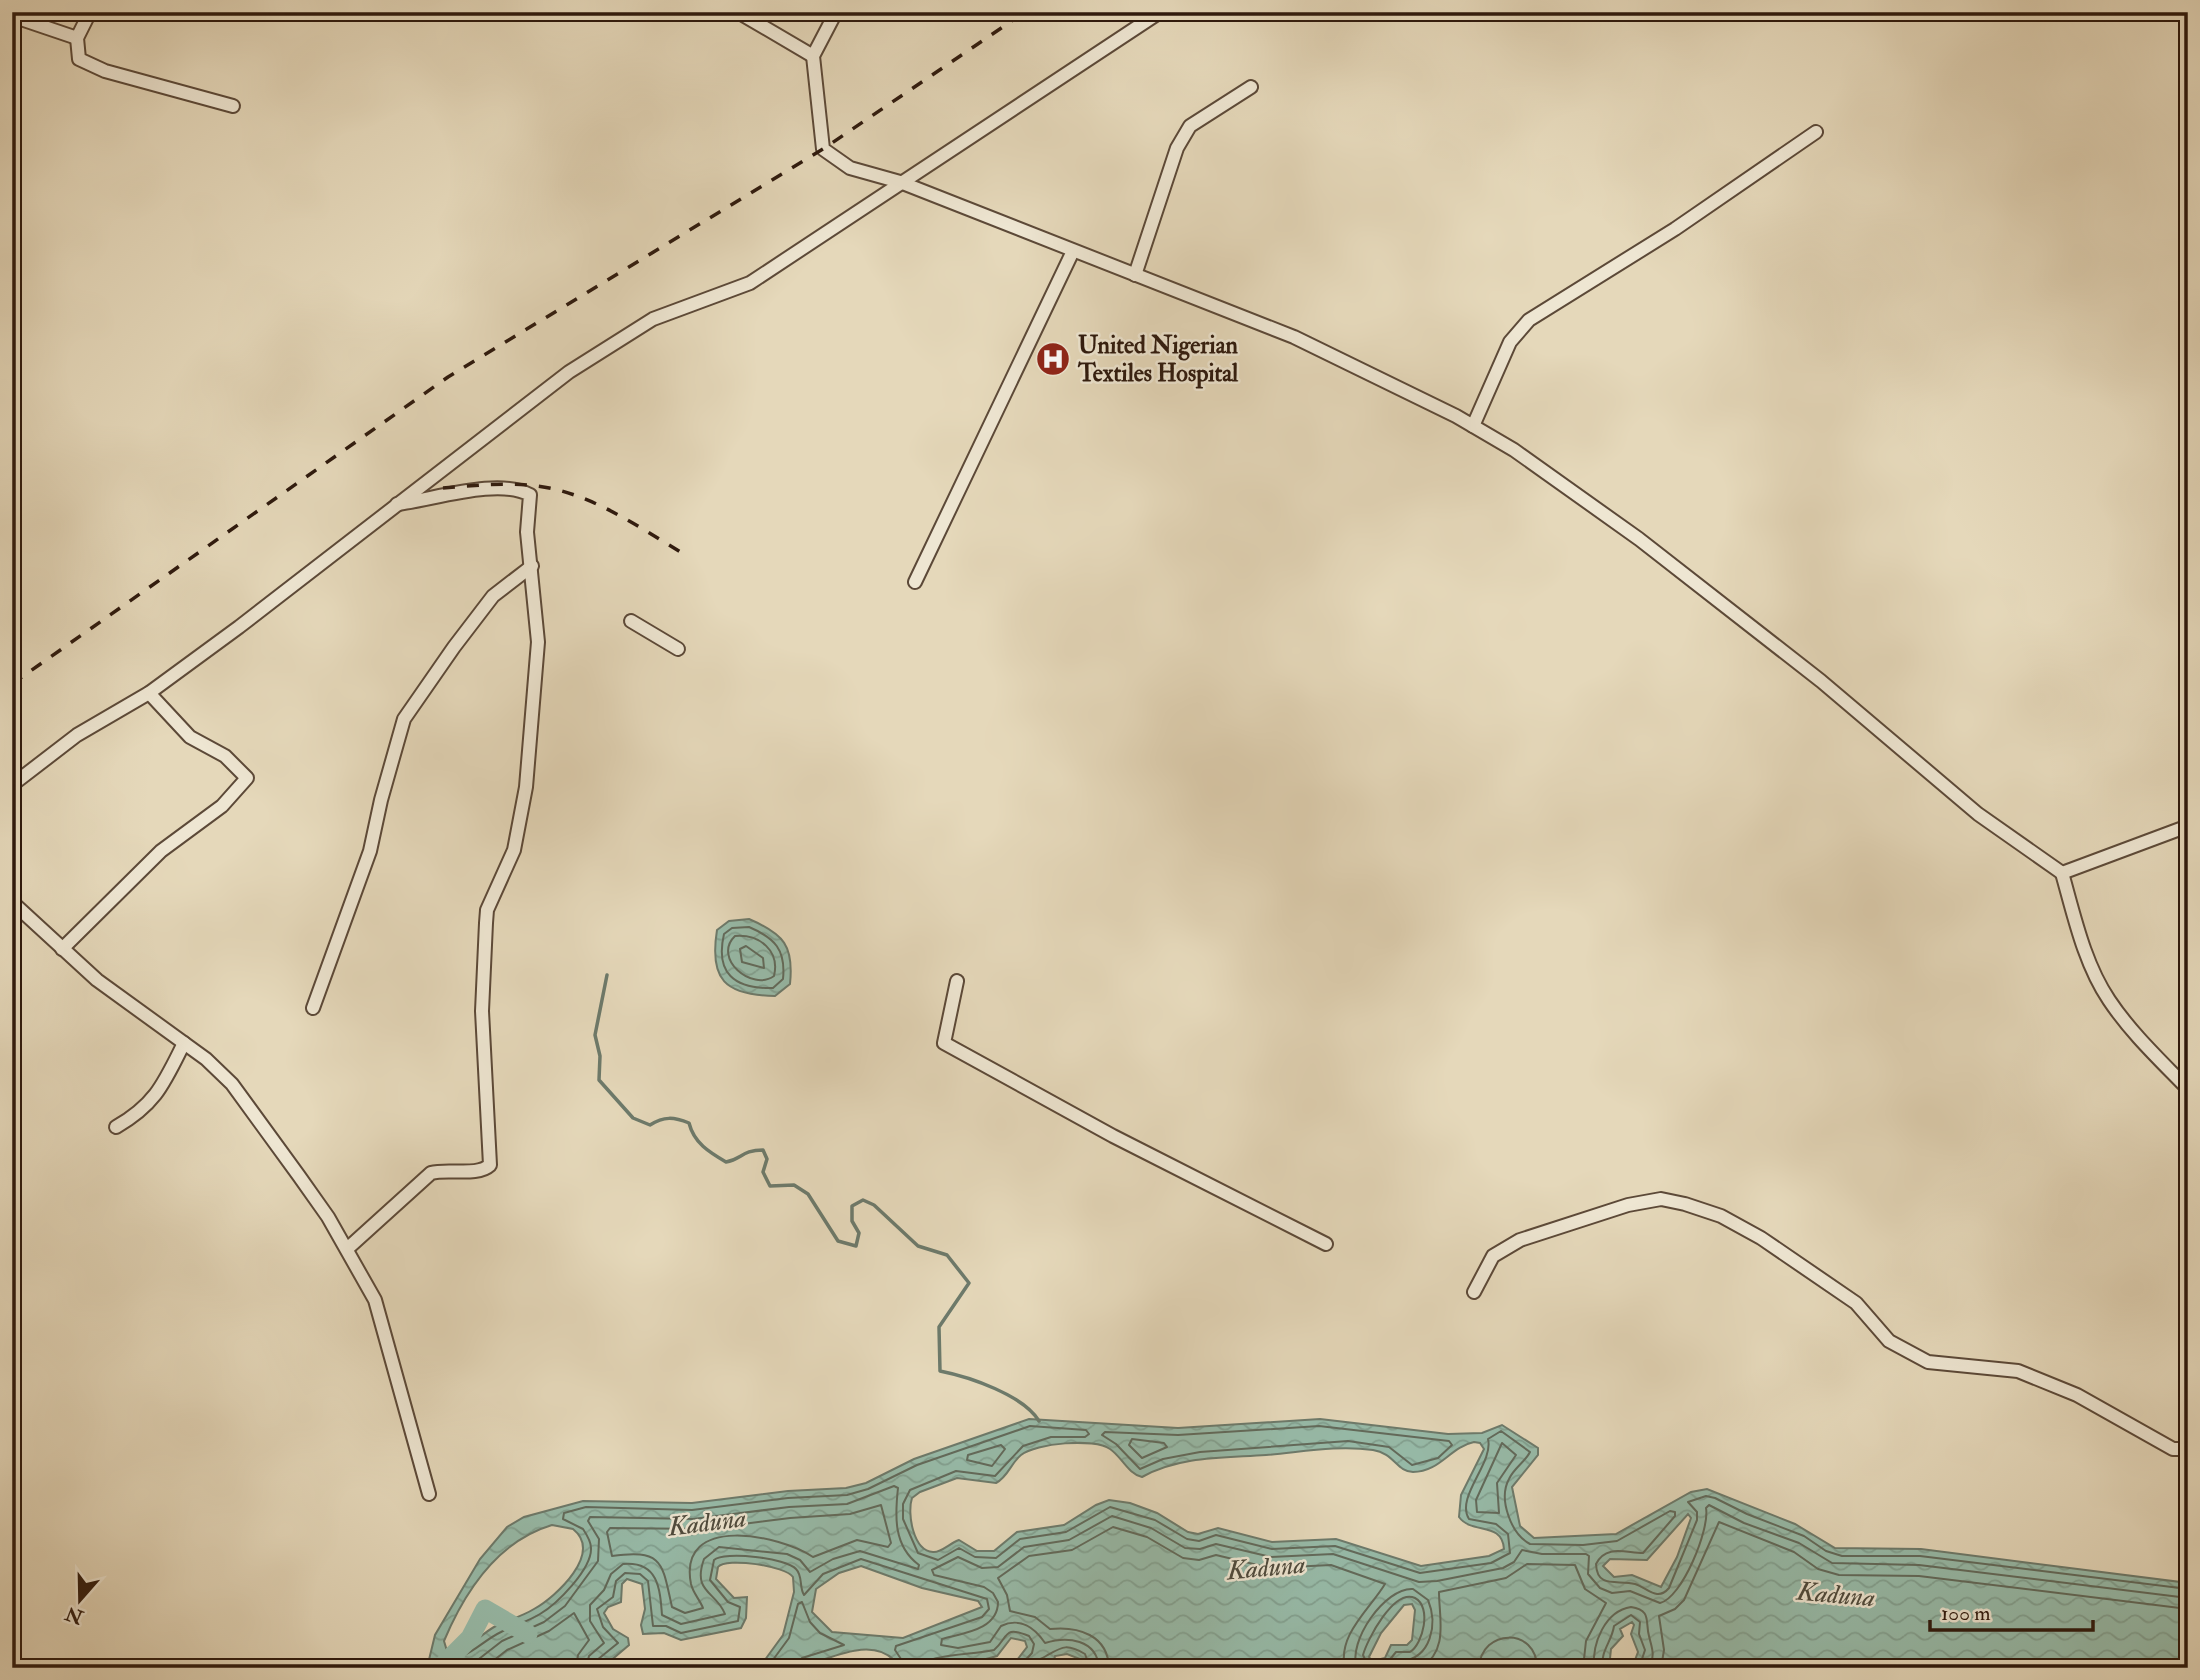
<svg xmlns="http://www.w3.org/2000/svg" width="2200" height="1680" font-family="'IM FELL Double Pica',serif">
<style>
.water{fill:url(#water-waves);stroke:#6d7a6b;stroke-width:2;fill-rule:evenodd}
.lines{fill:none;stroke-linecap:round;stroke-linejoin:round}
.shore{stroke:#626a5b;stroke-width:2}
.stream{stroke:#6d7a6b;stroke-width:3.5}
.river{stroke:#97bba9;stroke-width:19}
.minor-casing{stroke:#5c4938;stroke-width:16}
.minor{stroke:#eee6d2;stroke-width:12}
.rail{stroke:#2e190d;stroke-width:3.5;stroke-dasharray:12 12;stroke-linecap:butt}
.labels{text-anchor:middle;stroke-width:5;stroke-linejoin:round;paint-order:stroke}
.poi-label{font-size:24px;font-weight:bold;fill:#2e190d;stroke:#eee6d2;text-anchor:start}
.water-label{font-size:26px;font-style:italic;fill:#4e4a3c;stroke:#eee6d2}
</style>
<defs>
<pattern id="water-waves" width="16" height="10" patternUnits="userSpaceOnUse" patternTransform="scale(1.75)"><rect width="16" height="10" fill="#97bba9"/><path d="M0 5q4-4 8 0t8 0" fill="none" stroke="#82a090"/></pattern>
</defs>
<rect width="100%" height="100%" fill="#e5d8ba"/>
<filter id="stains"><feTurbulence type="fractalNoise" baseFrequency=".00286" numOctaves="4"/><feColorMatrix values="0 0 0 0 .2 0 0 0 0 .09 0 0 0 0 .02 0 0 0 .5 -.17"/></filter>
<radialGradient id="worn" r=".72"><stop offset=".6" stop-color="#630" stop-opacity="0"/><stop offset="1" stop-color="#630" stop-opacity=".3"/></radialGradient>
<g class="water">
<path d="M 749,919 C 784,934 794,946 790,984 L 775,996 C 725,995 709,980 717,930 L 729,921 Z"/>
<path d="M 1029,1419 L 1178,1428 L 1320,1419 L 1448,1434 L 1482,1433 L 1502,1425 L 1538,1448 L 1538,1455 L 1512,1487 L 1520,1526 L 1534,1538 L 1616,1534 L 1691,1492 L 1707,1489 L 1795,1524 L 1835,1548 L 1921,1549 L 2188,1583 L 2188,1668 L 1632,1668 L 1638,1652 L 1631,1634 L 1634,1625 L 1632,1622 L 1620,1629 L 1623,1636 L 1611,1649 L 1609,1668 L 1511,1668 L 1509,1662 L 1504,1668 L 1084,1668 L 1080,1659 L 1067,1654 L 1055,1656 L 1053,1666 L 1044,1663 L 1039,1668 L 1011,1668 L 1027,1647 L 1025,1641 L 1011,1638 L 997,1656 L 971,1663 L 943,1662 L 932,1668 L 893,1668 L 894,1660 C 867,1634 824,1664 793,1668 C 782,1669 770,1668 759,1668 L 783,1635 L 794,1592 L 793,1577 C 786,1566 726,1557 718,1567 L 716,1579 L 734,1598 L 747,1597 L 746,1618 L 741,1628 L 681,1640 L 664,1633 L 643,1634 L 641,1625 L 645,1609 L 642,1584 L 627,1579 L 622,1584 L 621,1602 L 608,1607 L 604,1613 L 613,1629 L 628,1638 L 629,1645 L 602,1668 L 427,1668 L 435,1635 L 480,1559 L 507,1527 L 524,1517 L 583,1501 L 692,1503 L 788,1491 L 846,1488 L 866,1483 L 914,1459 ZM 1474,1442 L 1480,1443 L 1484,1449 L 1461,1495 L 1459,1517 C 1472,1535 1502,1521 1504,1549 L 1489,1556 L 1421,1566 L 1336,1539 L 1272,1542 L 1218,1528 L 1198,1534 L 1188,1532 L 1157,1513 L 1130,1503 L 1109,1500 L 1096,1505 L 1064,1525 L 1017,1532 L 994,1551 L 977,1551 L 959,1540 C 950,1543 941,1553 933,1552 C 913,1551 907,1513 912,1498 L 920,1492 L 957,1478 L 996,1483 C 1008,1477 1011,1463 1021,1455 C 1036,1443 1094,1438 1110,1449 C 1122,1457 1128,1474 1142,1477 C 1180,1456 1223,1458 1266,1455 C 1302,1452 1337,1445 1373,1450 C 1394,1453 1397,1472 1413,1472 C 1440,1472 1450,1447 1474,1442 ZM 1688,1514 L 1691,1518 L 1677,1557 L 1661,1587 L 1632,1575 L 1614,1577 L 1603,1566 L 1610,1559 L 1647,1560 ZM 552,1525 L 573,1529 C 603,1553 557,1596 534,1609 C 521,1617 507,1620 494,1627 C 478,1636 466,1654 447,1651 L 444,1641 C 465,1591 498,1541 552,1525 ZM 861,1566 L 922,1588 L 978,1601 L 982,1607 L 903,1638 L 832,1632 L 812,1612 L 816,1589 L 839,1573 ZM 1404,1605 L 1412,1604 L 1415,1610 L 1412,1640 L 1407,1645 L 1391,1645 L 1385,1658 L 1372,1661 L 1369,1657 L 1381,1633 Z"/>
</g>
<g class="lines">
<g class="shore">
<path d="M 749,927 C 775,938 786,950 783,979 L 773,988 C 734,989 715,973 724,934 L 732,928 Z"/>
<path d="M 735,936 C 760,934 780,951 774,976 C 752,992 712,958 735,936 Z"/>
<polygon points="746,946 763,958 764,968 742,962 740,949"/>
<polygon points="1319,1426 1449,1441 1452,1445 1438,1458 1412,1465 1389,1447 1348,1441 1200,1452 1163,1459 1140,1469 1116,1444 1102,1435 1105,1432 1178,1435"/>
<polygon points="1132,1439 1164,1443 1167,1447 1142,1458 1129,1445"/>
<polygon points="1502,1443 1516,1455 1497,1483 1499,1513 1477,1512 1476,1500"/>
<polygon points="1001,1445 1005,1449 992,1466 967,1460 968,1455"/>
<path d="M 881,1505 L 891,1543 L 888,1547 L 857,1540 L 813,1557 C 781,1535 677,1513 691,1584 C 693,1593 700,1600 703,1608 L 685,1613 L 672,1607 C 662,1563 664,1549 612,1556 L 607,1532 L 610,1528 L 704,1529 L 790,1518 L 850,1514 Z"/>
<path d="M 435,1668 L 440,1657 C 467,1663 478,1643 501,1632 C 514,1625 527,1622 540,1614 C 557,1604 592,1569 591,1548 C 591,1541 587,1535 583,1529 L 563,1519 L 564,1513 L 586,1507 L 692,1510 L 788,1498 L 847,1495 L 868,1489 L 917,1465 L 1030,1426 L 1086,1430 L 1089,1434 L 1085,1437 L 1051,1437 L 1023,1446 L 995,1476 L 956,1471 L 910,1490 L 903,1504 L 903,1519 L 918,1553 L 938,1560 L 959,1548 L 975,1557 L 996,1558 L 1020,1539 L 1066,1532 L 1110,1507 L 1155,1520 L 1187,1539 L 1199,1541 L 1216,1535 L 1272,1549 L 1335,1546 L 1420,1573 L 1491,1563 L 1510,1553 L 1508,1534 L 1496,1524 L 1469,1519 C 1455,1497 1494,1463 1488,1439 L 1501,1431 L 1530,1452 C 1525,1462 1514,1468 1509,1479 C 1498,1499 1511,1534 1530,1544 L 1583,1545 L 1617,1541 L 1670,1511 L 1675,1512 L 1675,1516 L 1643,1553 C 1626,1553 1606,1544 1596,1564 C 1597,1590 1619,1579 1635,1584 C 1648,1588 1657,1602 1669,1588 L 1697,1520 L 1697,1512 L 1688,1502 L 1706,1496 L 1715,1498 L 1747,1514 L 1804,1536 L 1826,1551 L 1842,1556 L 1920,1556 L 2188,1589"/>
<path d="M 458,1668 L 475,1662 L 502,1641 L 544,1622 L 565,1606 L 598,1561 L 599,1539 L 588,1521 L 590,1517 L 693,1519 L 789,1507 L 847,1504 L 894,1486 L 898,1488 C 895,1515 893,1546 919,1565 L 918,1569 L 860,1551 L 833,1559 L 810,1572 L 800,1560 L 787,1554 L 719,1547 L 704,1559 C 692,1593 716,1591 725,1614 L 681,1624 L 662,1615 C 660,1588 658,1561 623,1564 L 611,1574 L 604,1590 L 590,1605 L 590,1621 L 604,1643 L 589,1656 L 586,1668"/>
<polyline points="484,1668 507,1650 549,1631 574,1613 589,1640 578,1655 576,1668"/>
<path d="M 595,1668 L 597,1660 L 618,1643 L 603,1627 L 597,1609 L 613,1597 L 616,1581 L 625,1573 L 640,1574 L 648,1581 L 653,1626 L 666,1626 L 681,1633 L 738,1621 L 740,1607 L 728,1602 L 710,1580 L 714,1560 C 724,1551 787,1558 796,1569 C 803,1576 799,1587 804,1595 L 823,1574 L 861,1559 L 987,1599 L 989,1609 L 982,1617 L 896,1646 L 895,1650 L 901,1659 L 901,1668"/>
<polyline points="767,1668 789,1638 798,1604 802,1602 810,1622 820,1633 844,1645 802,1658 798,1668"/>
<path d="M 927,1668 L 929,1661 C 936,1655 978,1654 994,1650 C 1009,1637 1003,1625 1029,1636 L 1034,1644 L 1032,1653 L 1018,1668"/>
<path d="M 1034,1668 C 1036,1658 1038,1661 1046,1656 C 1062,1647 1066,1643 1085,1654 L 1090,1668"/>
<path d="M 1099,1668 C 1097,1639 1067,1636 1045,1643 C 1035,1628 1020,1617 1001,1626 L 990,1642 L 958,1648 L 941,1645 L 942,1639 C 963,1633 998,1630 998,1602 L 993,1593 L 984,1587 L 934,1575 L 932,1570 L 958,1557 L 982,1568 L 998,1567 L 1024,1547 L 1069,1540 L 1112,1516 L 1151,1528 L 1185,1548 L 1200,1549 L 1216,1544 L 1271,1557 L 1333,1554 L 1419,1582 L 1437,1581 L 1503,1568 L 1514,1562 L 1522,1550 L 1542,1554 L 1586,1554 L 1589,1556 L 1588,1574 L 1600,1588 L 1612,1593 L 1630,1591 L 1660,1603 C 1682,1598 1710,1529 1706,1508 L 1709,1505 L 1744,1523 L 1799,1543 L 1832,1563 L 1919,1565 L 2188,1598"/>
<path d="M 1109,1668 C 1108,1635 1078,1626 1050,1629 L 1035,1617 L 1010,1611 L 1007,1595 L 998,1578 L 1029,1556 L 1072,1550 L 1113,1527 L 1147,1537 L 1183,1558 L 1199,1560 L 1216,1555 L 1270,1568 L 1331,1565 L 1385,1584 C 1370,1609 1337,1635 1345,1668"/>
<path d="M 1357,1668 C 1347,1642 1385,1587 1413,1589 L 1428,1600 C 1438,1624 1431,1658 1402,1661 L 1398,1668"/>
<path d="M 1369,1668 L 1363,1655 C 1367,1640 1394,1588 1415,1598 C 1432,1607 1423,1644 1410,1652 L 1396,1652 L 1383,1668"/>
<path d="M 1421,1668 C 1449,1650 1439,1618 1439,1592 L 1506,1578 L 1527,1564 L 1575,1565 L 1585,1589 L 1606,1603 L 1586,1641 L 1583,1668"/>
<path d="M 1479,1668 C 1481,1628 1537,1627 1537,1668"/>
<path d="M 1594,1668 C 1592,1643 1605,1611 1631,1607 C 1652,1610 1645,1622 1649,1636 C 1652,1649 1656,1655 1648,1668"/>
<path d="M 1602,1668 C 1601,1650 1612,1641 1614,1626 L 1631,1615 L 1640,1622 L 1639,1634 L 1645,1650 L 1639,1668"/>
<polyline points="1661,1668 1664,1650 1659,1616 1675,1609 1684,1600 1719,1522 1794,1552 1818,1569 1839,1575 1919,1576 2188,1609"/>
</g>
<path class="stream" d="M 607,975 L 595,1035 L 600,1056 L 599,1080 L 633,1118 L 650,1125 C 664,1116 674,1117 689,1123 C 694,1143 709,1152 726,1162 C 742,1159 742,1150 763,1150 L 767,1159 L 763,1172 L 770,1186 L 794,1185 L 808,1194 L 838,1241 L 856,1246 L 859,1233 L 852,1221 L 852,1206 L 863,1200 L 874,1205 L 918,1246 L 947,1255 L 969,1283 L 939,1327 L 940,1371 C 970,1377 1023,1395 1039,1421"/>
<polyline class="river" points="440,1668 470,1638 485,1609 528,1634"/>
<g class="minor-casing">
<g id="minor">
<polyline points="90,12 77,38 79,59 105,71 233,106"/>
<polyline points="738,12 813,56"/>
<polyline points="836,12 813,56 823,149 850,168 900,182 1294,337 1456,416 1514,450 1639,539 1821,681 1978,814 2062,873 2188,826"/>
<polyline points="12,16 77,38"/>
<polyline points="1135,275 1177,148 1190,126 1251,87"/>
<polyline points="1473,426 1510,342 1529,320 1675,229 1816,132"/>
<polyline points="915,582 1073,251"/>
<polyline points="631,621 678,649"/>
<polyline points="12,785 77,735 149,693 239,627 569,372 653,319 750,283 1160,12"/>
<path d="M 2062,873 C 2074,915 2084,963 2109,1000 C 2131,1033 2160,1060 2188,1089"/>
<polyline points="12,902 97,980 206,1059 232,1084 299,1176 328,1217 375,1300 429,1494"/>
<polyline points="62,949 161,851 222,806 247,778 225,756 190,737 149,693"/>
<polyline points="957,981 944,1043 1113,1136 1326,1244"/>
<polyline points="313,1008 370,851 381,800 404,719 454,647 493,596 532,566"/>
<path d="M 116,1127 C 156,1104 164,1083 184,1043"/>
<path d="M 347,1249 L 431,1173 C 448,1168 477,1177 490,1165 L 482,1011 L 486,923 L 487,910 L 514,850 L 526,787 L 538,642 L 527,532 L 530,495 C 499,477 432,500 397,504"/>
<polyline points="1474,1292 1493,1256 1520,1240 1628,1205 1661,1199 1685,1204 1721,1216 1761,1238 1856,1303 1889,1341 1928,1362 2018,1371 2077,1395 2173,1449 2188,1449"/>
</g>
</g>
<use href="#minor" class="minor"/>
<g class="rail">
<path d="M 443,488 C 482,485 524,480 562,491 C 607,504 647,532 687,556"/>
<polyline points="12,684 448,377 823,149 1025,12"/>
</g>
</g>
<defs>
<g id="hospital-disc" transform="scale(1.75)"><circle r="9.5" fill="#8f2418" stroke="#eee6d2"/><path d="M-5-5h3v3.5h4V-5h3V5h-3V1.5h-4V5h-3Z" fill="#fff"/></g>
</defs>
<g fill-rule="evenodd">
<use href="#hospital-disc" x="1053" y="359"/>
</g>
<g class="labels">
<g class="poi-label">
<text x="1078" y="353">United Nigerian<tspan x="1078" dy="28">Textiles Hospital</tspan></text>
</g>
<g class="water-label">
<text transform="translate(707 1522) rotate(-7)" y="9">Kaduna</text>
<text transform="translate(1266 1567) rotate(-5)" y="9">Kaduna</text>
<text transform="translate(1836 1594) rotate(5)" y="9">Kaduna</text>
</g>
</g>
<rect width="2200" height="1680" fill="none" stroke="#e5d8ba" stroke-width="42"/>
<rect x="14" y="14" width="2172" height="1652" fill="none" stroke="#2e190d" stroke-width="3.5"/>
<rect x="21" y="21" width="2158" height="1638" fill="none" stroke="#2e190d" stroke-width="2"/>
<g transform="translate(80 1600) rotate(200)" stroke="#eee6d2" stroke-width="5" paint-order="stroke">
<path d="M0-5L12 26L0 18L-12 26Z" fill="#2e190d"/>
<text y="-10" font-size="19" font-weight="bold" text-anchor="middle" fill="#2e190d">N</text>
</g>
<path d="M1930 1620v10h163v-10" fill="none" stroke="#2e190d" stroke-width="3.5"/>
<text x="1941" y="1620" font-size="21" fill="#2e190d" stroke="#eee6d2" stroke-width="5" paint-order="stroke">100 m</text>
<rect width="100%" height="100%" filter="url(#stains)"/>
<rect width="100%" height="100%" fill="url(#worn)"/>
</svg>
